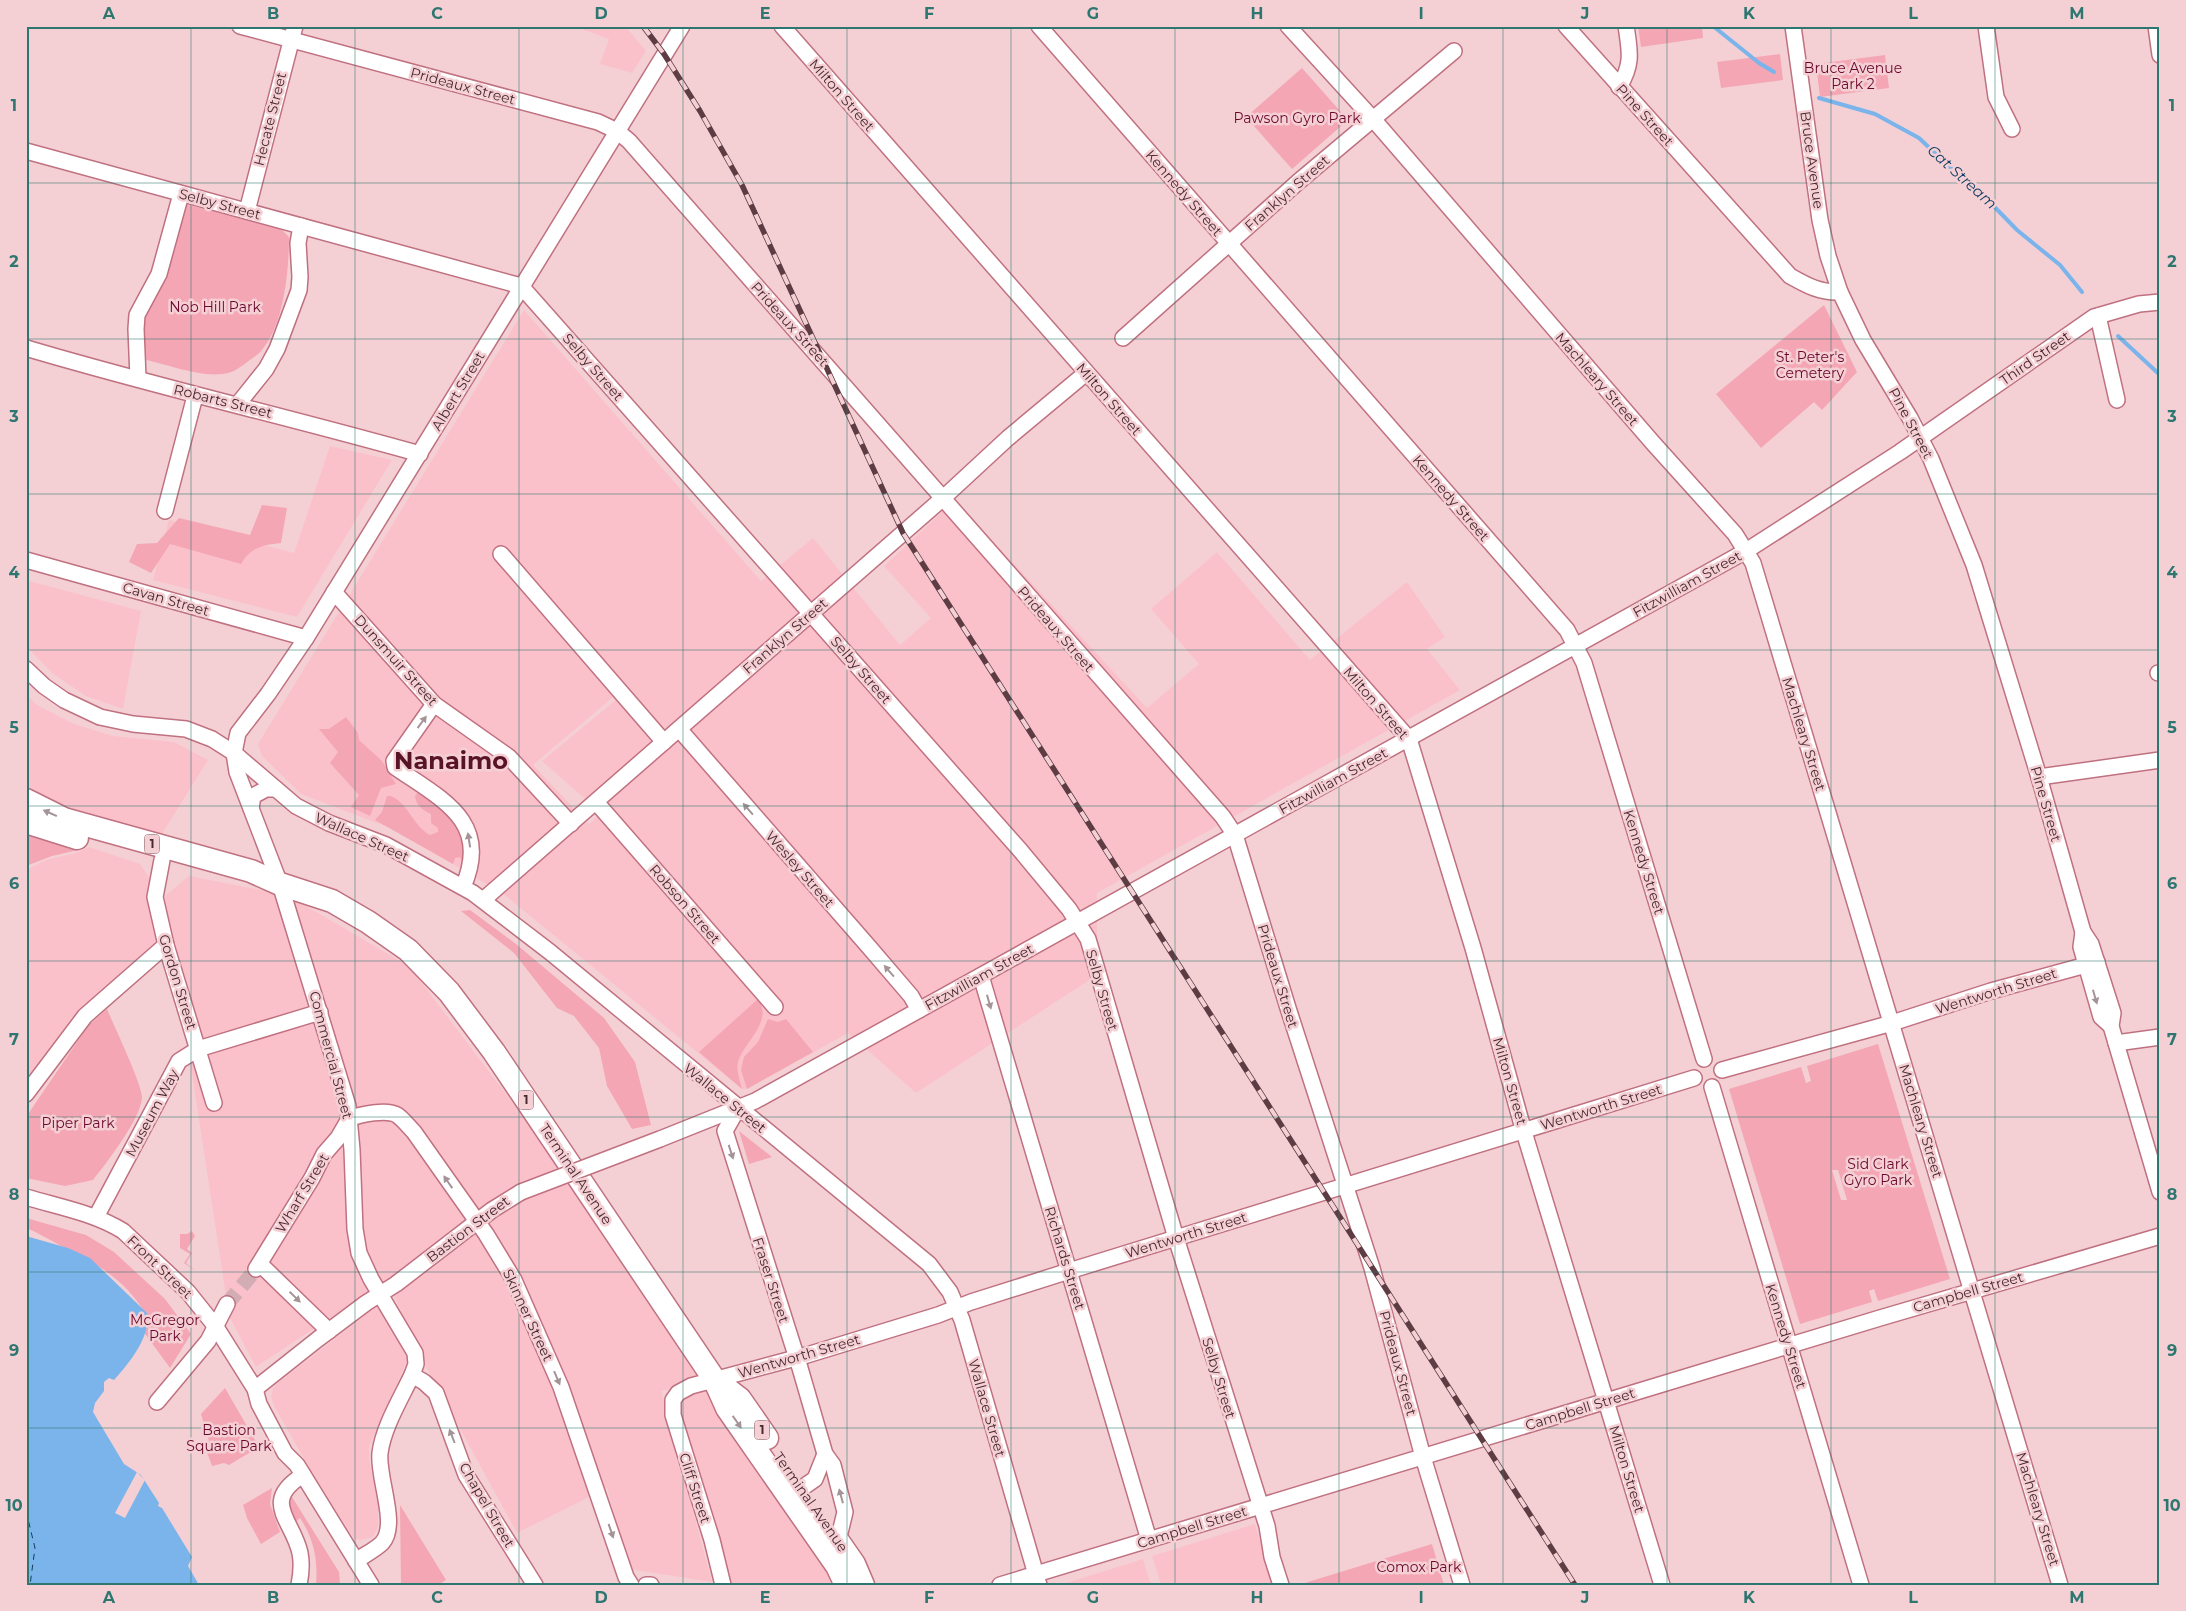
<svg xmlns="http://www.w3.org/2000/svg" width="2186" height="1611" font-family="Montserrat,sans-serif">
<style>
.built{fill:#fbc1cb;fill-rule:evenodd}
.green{fill:#f4a6b4;fill-rule:evenodd}
.water{fill:#7ab4eb}
.pier{fill:#f4d0d5}
.lines{fill:none;stroke-linecap:round;stroke-linejoin:round}
.stream{stroke:#7ab4eb;stroke-width:4}
.ferry{stroke:#123d61;stroke-width:1;stroke-dasharray:6 5;stroke-linecap:butt}
.minor-tunnel{stroke:#d2aeb4;stroke-width:15;stroke-dasharray:15 8;stroke-linecap:butt}
.minor-casing{stroke:#c07180;stroke-width:18}
.highway-casing{stroke:#c07180;stroke-width:25}
.minor{stroke:#fff;stroke-width:15}
.highway{stroke:#fff;stroke-width:22}
.rail-casing{stroke:#5d3c43;stroke-width:5.5}
.rail{stroke:#f4d0d5;stroke-width:4;stroke-dasharray:11;stroke-linecap:butt}
.minor-bridge-casing{stroke:#c07180;stroke-width:18;stroke-linecap:butt}
.minor-bridge{stroke:#fff;stroke-width:15}
.oneway{fill:#a49497}
.grid{fill:none;stroke:#2e7670;stroke-width:1;stroke-opacity:0.55}
.labels{text-anchor:middle;stroke-width:5;stroke-linejoin:round;paint-order:stroke}
.shield{fill:#f4d0d5;stroke:#7c5a61;stroke-width:1}
.shield-label{font-size:12px;font-weight:bold;fill:#49282f}
.park-label{font-size:14px;fill:#6b072c;stroke:#f4d0d5}
.street-label{font-size:14px;fill:#49282f;stroke:#f4d0d5}
.water-label{font-size:15px;font-style:italic;fill:#123d61;stroke:#f4d0d5}
.town-label{font-size:24px;font-weight:bold;fill:#581327;stroke:#f4d0d5}
.neatline{fill:none;stroke:#2e7670;stroke-width:2}
.grid-label{font-size:16px;text-anchor:middle;font-weight:bold;fill:#2e7670}
</style>
<rect width="100%" height="100%" fill="#f4d0d5"/>
<g class="built">
<polygon points="573,26 625,26 646,51 632,73 600,64 609,39"/>
<path d="M 524,310 L 761,581 L 813,538 L 900,645 L 931,618 L 884,566 L 955,500 L 1147,708 L 1199,664 L 1151,609 L 1217,552 L 1310,660 L 1407,582 L 1445,637 L 1427,649 L 1460,690 L 1097,893 L 1097,975 L 916,1093 L 848,1033 L 747,1089 L 742,1089 L 506,896 L 398,831 L 301,794 L 262,756 L 258,744 ZM 613,697 L 616,700 L 542,761 L 601,813 L 589,824 L 533,765 Z"/>
<polygon points="330,446 392,460 297,617 153,580 169,520 294,553"/>
<polygon points="26,580 141,611 123,709 86,696 52,673 26,646"/>
<polygon points="26,694 37,705 74,724 113,736 174,742 208,760 160,837 64,809 26,785"/>
<polygon points="89,847 140,864 149,877 154,889 168,939 26,1089 26,870 46,860 76,853"/>
<polygon points="189,876 287,895 409,966 559,1164 846,1585 723,1585 671,1407 698,1383 661,1391 712,1582 629,1569 607,1488 517,1533 421,1357 387,1280 256,1367 229,1316 165,896"/>
<polygon points="376,1307 381,1310 408,1359 369,1446 369,1459 378,1504 378,1527 373,1537 360,1540 355,1539 349,1531 310,1469 274,1406 271,1396 273,1388 279,1382"/>
<polygon points="1255,1524 1273,1585 1161,1585 1152,1556"/>
<polygon points="1143,1559 1151,1585 1060,1585"/>
</g>
<g class="green">
<polygon points="1638,26 1702,26 1703,38 1641,47"/>
<polygon points="1780,54 1783,80 1721,88 1717,62"/>
<polygon points="1885,55 1889,88 1820,97 1816,64"/>
<polygon points="1302,68 1348,120 1292,169 1246,117"/>
<path d="M 188,205 L 280,228 L 289,237 C 289,270 284,326 261,351 C 257,356 251,359 246,363 C 238,369 232,373 222,374 C 201,377 168,365 147,360 L 140,353 L 144,305 L 183,208 Z"/>
<polygon points="1824,305 1857,372 1822,410 1814,402 1761,448 1716,394"/>
<path d="M 262,505 L 287,508 L 281,543 C 263,545 251,547 241,564 L 170,544 L 151,573 L 129,562 L 137,544 L 157,543 L 179,518 L 250,535 Z"/>
<polygon points="346,717 358,733 359,740 382,761 396,784 381,788 370,816 351,807 359,795 330,763 338,752 319,729 329,729"/>
<path d="M 420,790 L 444,805 L 465,839 L 464,865 L 460,857 L 455,858 L 453,864 L 375,820 L 382,812 L 387,796 L 391,796 C 409,804 413,826 430,835 L 438,832 L 438,828 L 431,823 L 431,814 C 423,810 416,806 415,796 Z"/>
<polygon points="26,831 78,850 52,856 26,866"/>
<polygon points="470,910 516,944 604,1018 635,1062 651,1125 632,1129 607,1086 599,1048 574,1016 557,1008 514,953 461,911"/>
<path d="M 758,999 C 774,1021 744,1042 738,1062 C 736,1071 740,1080 742,1089 L 699,1052 Z"/>
<path d="M 107,1009 C 113,1024 143,1086 142,1098 C 140,1120 107,1162 93,1180 L 65,1186 L 26,1178 L 26,1117 L 88,1026 Z"/>
<polygon points="768,1019 778,1022 786,1019 813,1052 747,1089 741,1070 744,1057 758,1042"/>
<path d="M 1878,1044 L 1950,1279 L 1878,1301 L 1874,1289 L 1869,1291 L 1872,1302 L 1800,1324 L 1729,1089 L 1801,1067 L 1806,1083 L 1811,1081 L 1807,1066 ZM 1832,1170 L 1838,1170 L 1847,1200 L 1841,1200 Z"/>
<polygon points="739,1131 772,1157 749,1164"/>
<path d="M 26,1218 L 86,1235 L 114,1252 L 165,1299 L 191,1334 L 170,1368 L 143,1331 L 145,1314 C 128,1281 93,1261 61,1246 C 50,1240 39,1233 26,1228 Z"/>
<polygon points="192,1231 195,1236 187,1249 192,1253 186,1263 196,1271 184,1263 190,1254 180,1248 180,1234 187,1234"/>
<polygon points="225,1388 259,1447 229,1465 224,1463 212,1466 204,1444 209,1441 201,1414"/>
<polygon points="272,1488 270,1504 280,1532 261,1544 247,1518 243,1505"/>
<path d="M 292,1497 L 339,1572 L 340,1585 L 306,1585 L 316,1584 C 318,1560 314,1539 300,1518 L 295,1522 L 289,1513 L 289,1501 Z"/>
<polygon points="400,1505 446,1580 438,1585 401,1585"/>
<polygon points="1432,1544 1444,1585 1298,1585"/>
</g>
<path class="water" d="M 26,1236 L 68,1248 L 90,1258 L 148,1314 C 149,1339 130,1362 114,1380 L 109,1378 L 104,1382 L 104,1391 L 95,1403 L 93,1412 L 124,1464 L 141,1475 L 159,1503 L 158,1506 L 162,1508 L 192,1557 L 188,1566 L 199,1585 L 26,1585 Z"/>
<polygon class="pier" points="137,1472 145,1480 125,1518 115,1513"/>
<g class="lines">
<g class="stream">
<polyline points="1713,26 1759,63 1774,72"/>
<polyline points="1819,98 1875,114 1919,138 1959,176 1977,189 2017,230 2060,265 2082,292"/>
<polyline points="2118,336 2160,375"/>
</g>
<polyline class="ferry" points="26,1511 35,1548 30,1585"/>
<polyline class="minor-tunnel" points="227,1304 256,1269"/>
<g class="minor-casing">
<g id="minor">
<polyline points="240,26 598,122 617,131 629,141 1223,817 1235,835 1288,1008 1372,1268 1423,1457 1462,1585"/>
<polyline points="782,26 1409,739 1473,948 1524,1132 1662,1585"/>
<polyline points="1039,26 1567,630 1584,663 1704,1059"/>
<polyline points="1288,26 1373,119 1653,443 1735,534 1753,563 2060,1585"/>
<path d="M 1566,26 L 1790,276 C 1806,285 1820,293 1840,292"/>
<polyline points="1793,26 1820,220 1828,256 1840,292 1863,340 1910,418 1931,459 1974,565 2039,777 2083,932 2091,944 2113,1013 2111,1026 2160,1192"/>
<polyline points="1986,26 1996,97 2012,129"/>
<polyline points="2156,26 2160,55"/>
<path d="M 1619,87 C 1633,64 1630,52 1626,26"/>
<polyline points="26,151 521,286 1020,850 1069,909 1088,939 1176,1238 1267,1526 1272,1557 1281,1585"/>
<polyline points="247,211 295,26"/>
<polyline points="2098,316 2117,400"/>
<polyline points="1123,338 1298,182 1454,51"/>
<path d="M 26,348 C 157,387 289,417 420,454"/>
<polyline points="138,378 136,329 137,315 159,274 181,194"/>
<polyline points="238,404 266,369 277,349 299,290 300,277 298,243 301,226"/>
<polyline points="165,511 195,396"/>
<polyline points="501,554 664,742"/>
<polyline points="26,560 306,638"/>
<polyline points="334,592 434,704 509,757 571,824"/>
<polyline points="26,669 44,686 64,700 100,717 133,724 186,729 212,739 234,753 296,806 329,823 386,845 473,893 550,952 929,1264 950,1292 962,1320 1039,1585"/>
<polyline points="2158,673 2160,673"/>
<path d="M 434,704 L 394,761 L 395,767 C 441,799 492,821 463,887"/>
<polyline points="679,729 869,947 911,996 919,1010"/>
<polyline points="2039,777 2160,760"/>
<polyline points="596,802 775,1007"/>
<polyline points="251,808 253,796 266,789 276,789"/>
<polyline points="162,860 155,897 166,945 214,1103"/>
<polyline points="483,900 942,499 1008,438 1086,373"/>
<polyline points="2083,932 2081,947 2101,1017 2111,1026"/>
<polyline points="981,976 1149,1540"/>
<polyline points="2116,1043 2160,1037"/>
<polyline points="1722,1070 1892,1023 1991,991 2097,962"/>
<polyline points="1712,1087 1861,1585"/>
<polyline points="26,1094 85,1016 166,945"/>
<polyline points="738,1108 725,1131 800,1368 825,1454 833,1465 845,1512 838,1541"/>
<path d="M 349,1119 C 360,1114 387,1109 397,1115 C 403,1119 409,1127 414,1132 L 486,1234 L 514,1280 L 561,1387 L 626,1577 L 631,1585"/>
<polyline points="660,1139 755,1101 1746,551 1900,452 2094,317 2139,304 2160,302"/>
<path d="M 26,1197 C 59,1207 94,1213 123,1231 L 188,1292 L 216,1327 L 255,1389 L 259,1404 L 285,1453 L 297,1465 L 371,1585"/>
<polyline points="96,1217 179,1061 198,1049 320,1012"/>
<polyline points="260,1264 329,1331"/>
<polyline points="256,1269 312,1178 324,1154 338,1138 349,1119"/>
<polyline points="412,1375 424,1382 436,1393 466,1475 535,1585"/>
<polyline points="255,1389 318,1339 366,1303 396,1284 492,1210 521,1192"/>
<polyline points="157,1402 208,1341 227,1304"/>
<polyline points="802,1488 815,1479 825,1454"/>
<path d="M 356,1561 C 364,1555 375,1550 382,1543 C 399,1525 377,1477 380,1453 C 383,1428 401,1398 412,1375 L 416,1364 L 415,1353 L 371,1279 L 359,1253 L 355,1229 L 352,1150 L 348,1106 L 280,884 L 237,772 L 234,753 L 238,733 L 268,694 L 306,638 L 682,26"/>
<path d="M 299,1585 C 301,1575 302,1563 300,1553 C 293,1520 260,1502 303,1475"/>
<polyline points="646,1585 651,1585"/>
<polyline points="723,1585 712,1540 673,1415 673,1400 678,1393 691,1386 807,1355 938,1315 971,1302 1069,1271 1694,1078"/>
<polyline points="1000,1585 1880,1318 2160,1236"/>
</g>
</g>
<g class="highway-casing">
<g id="highway">
<polyline points="26,800 64,819 251,871 280,884 332,901 368,922 408,950 449,992 494,1052 714,1379 727,1408 837,1566 846,1585"/>
<polyline points="26,822 77,838"/>
<polyline points="718,1382 740,1399 767,1438"/>
<polyline points="836,1538 854,1564 863,1585"/>
</g>
</g>
<use href="#minor" class="minor"/>
<use href="#highway" class="highway"/>
<g class="rail-casing">
<polyline id="rail" points="643,26 664,54 700,111 742,185 903,533 1575,1585"/>
</g>
<use href="#rail" class="rail"/>
<g class="minor-bridge-casing">
<polyline id="minor-bridge" points="521,1192 660,1139"/>
</g>
<use href="#minor-bridge" class="minor-bridge"/>
</g>
<defs><path id="oneway-solid" d="M-6-.8H1V-3.2L6.5 0L1 3.2V.8H-6Z" transform="scale(1.25)"/></defs>
<g class="oneway">
<use href="#oneway-solid" transform="translate(422 722) rotate(-54)"/>
<use href="#oneway-solid" transform="translate(748 809) rotate(-131)"/>
<use href="#oneway-solid" transform="translate(50 813) rotate(-156)"/>
<use href="#oneway-solid" transform="translate(469 840) rotate(-99)"/>
<use href="#oneway-solid" transform="translate(889 971) rotate(-131)"/>
<use href="#oneway-solid" transform="translate(2095 997) rotate(74)"/>
<use href="#oneway-solid" transform="translate(989 1002) rotate(74)"/>
<use href="#oneway-solid" transform="translate(731 1152) rotate(72)"/>
<use href="#oneway-solid" transform="translate(448 1182) rotate(-125)"/>
<use href="#oneway-solid" transform="translate(295 1297) rotate(44)"/>
<use href="#oneway-solid" transform="translate(557 1378) rotate(67)"/>
<use href="#oneway-solid" transform="translate(737 1422) rotate(55)"/>
<use href="#oneway-solid" transform="translate(452 1436) rotate(-111)"/>
<use href="#oneway-solid" transform="translate(841 1496) rotate(-105)"/>
<use href="#oneway-solid" transform="translate(611 1531) rotate(71)"/>
</g>
<path class="grid" d="M 191,26 L 191,1585M 355,26 L 355,1585M 519,26 L 519,1585M 683,26 L 683,1585M 847,26 L 847,1585M 1011,26 L 1011,1585M 1175,26 L 1175,1585M 1339,26 L 1339,1585M 1503,26 L 1503,1585M 1667,26 L 1667,1585M 1831,26 L 1831,1585M 1995,26 L 1995,1585M 26,183 L 2160,183M 26,339 L 2160,339M 26,494 L 2160,494M 26,650 L 2160,650M 26,806 L 2160,806M 26,961 L 2160,961M 26,1117 L 2160,1117M 26,1272 L 2160,1272M 26,1428 L 2160,1428"/>
<g class="labels">
<g class="shield">
<rect x="144.5" y="834.5" width="15" height="19" rx="4"/>
<rect x="518.5" y="1090.5" width="15" height="19" rx="4"/>
<rect x="754.5" y="1420.5" width="15" height="19" rx="4"/>
</g>
<g class="shield-label">
<text x="152" y="848">1</text>
<text x="526" y="1104">1</text>
<text x="762" y="1434">1</text>
</g>
<g class="park-label">
<text x="1853" y="73">Bruce Avenue<tspan x="1853" dy="16">Park 2</tspan></text>
<text x="1297" y="123">Pawson Gyro Park</text>
<text x="215" y="312">Nob Hill Park</text>
<text x="1810" y="362">St. Peter's<tspan x="1810" dy="16">Cemetery</tspan></text>
<text x="78" y="1128">Piper Park</text>
<text x="1878" y="1169">Sid Clark<tspan x="1878" dy="16">Gyro Park</tspan></text>
<text x="165" y="1325">McGregor<tspan x="165" dy="16">Park</tspan></text>
<text x="229" y="1435">Bastion<tspan x="229" dy="16">Square Park</tspan></text>
<text x="1419" y="1572">Comox Park</text>
</g>
<g class="street-label">
<text transform="translate(463 86) rotate(15)" y="5">Prideaux Street</text>
<text transform="translate(842 95) rotate(49)" y="5">Milton Street</text>
<text transform="translate(1645 115) rotate(48)" y="5">Pine Street</text>
<text transform="translate(270 119) rotate(-76)" y="5">Hecate Street</text>
<text transform="translate(1812 160) rotate(82)" y="5">Bruce Avenue</text>
<text transform="translate(1184 193) rotate(49)" y="5">Kennedy Street</text>
<text transform="translate(1287 193) rotate(-41)" y="5">Franklyn Street</text>
<text transform="translate(220 204) rotate(15)" y="5">Selby Street</text>
<text transform="translate(790 324) rotate(48)" y="5">Prideaux Street</text>
<text transform="translate(2035 358) rotate(-35)" y="5">Third Street</text>
<text transform="translate(593 367) rotate(49)" y="5">Selby Street</text>
<text transform="translate(1597 379) rotate(49)" y="5">Machleary Street</text>
<text transform="translate(458 391) rotate(-59)" y="5">Albert Street</text>
<text transform="translate(1109 399) rotate(49)" y="5">Milton Street</text>
<text transform="translate(223 401) rotate(14)" y="5">Robarts Street</text>
<text transform="translate(1911 423) rotate(62)" y="5">Pine Street</text>
<text transform="translate(1451 498) rotate(49)" y="5">Kennedy Street</text>
<text transform="translate(1687 584) rotate(-29)" y="5">Fitzwilliam Street</text>
<text transform="translate(166 599) rotate(16)" y="5">Cavan Street</text>
<text transform="translate(1056 629) rotate(49)" y="5">Prideaux Street</text>
<text transform="translate(785 636) rotate(-41)" y="5">Franklyn Street</text>
<text transform="translate(396 660) rotate(48)" y="5">Dunsmuir Street</text>
<text transform="translate(861 670) rotate(49)" y="5">Selby Street</text>
<text transform="translate(1376 703) rotate(49)" y="5">Milton Street</text>
<text transform="translate(1804 734) rotate(73)" y="5">Machleary Street</text>
<text transform="translate(1333 781) rotate(-29)" y="5">Fitzwilliam Street</text>
<text transform="translate(2046 804) rotate(74)" y="5">Pine Street</text>
<text transform="translate(362 837) rotate(24)" y="5">Wallace Street</text>
<text transform="translate(1644 862) rotate(73)" y="5">Kennedy Street</text>
<text transform="translate(800 869) rotate(49)" y="5">Wesley Street</text>
<text transform="translate(685 904) rotate(49)" y="5">Robson Street</text>
<text transform="translate(1278 976) rotate(73)" y="5">Prideaux Street</text>
<text transform="translate(979 977) rotate(-29)" y="5">Fitzwilliam Street</text>
<text transform="translate(178 982) rotate(73)" y="5">Gordon Street</text>
<text transform="translate(1102 990) rotate(74)" y="5">Selby Street</text>
<text transform="translate(1996 991) rotate(-17)" y="5">Wentworth Street</text>
<text transform="translate(331 1055) rotate(75)" y="5">Commercial Street</text>
<text transform="translate(1510 1081) rotate(74)" y="5">Milton Street</text>
<text transform="translate(725 1098) rotate(39)" y="5">Wallace Street</text>
<text transform="translate(1601 1107) rotate(-17)" y="5">Wentworth Street</text>
<text transform="translate(152 1113) rotate(-62)" y="5">Museum Way</text>
<text transform="translate(1921 1121) rotate(73)" y="5">Machleary Street</text>
<text transform="translate(576 1174) rotate(56)" y="5">Terminal Avenue</text>
<text transform="translate(302 1193) rotate(-59)" y="5">Wharf Street</text>
<text transform="translate(468 1229) rotate(-37)" y="5">Bastion Street</text>
<text transform="translate(1186 1235) rotate(-17)" y="5">Wentworth Street</text>
<text transform="translate(1065 1258) rotate(73)" y="5">Richards Street</text>
<text transform="translate(160 1267) rotate(44)" y="5">Front Street</text>
<text transform="translate(771 1280) rotate(72)" y="5">Fraser Street</text>
<text transform="translate(1968 1292) rotate(-16)" y="5">Campbell Street</text>
<text transform="translate(528 1315) rotate(65)" y="5">Skinner Street</text>
<text transform="translate(1786 1336) rotate(73)" y="5">Kennedy Street</text>
<text transform="translate(799 1356) rotate(-16)" y="5">Wentworth Street</text>
<text transform="translate(1398 1363) rotate(75)" y="5">Prideaux Street</text>
<text transform="translate(1219 1378) rotate(73)" y="5">Selby Street</text>
<text transform="translate(987 1408) rotate(74)" y="5">Wallace Street</text>
<text transform="translate(1580 1409) rotate(-17)" y="5">Campbell Street</text>
<text transform="translate(1627 1469) rotate(73)" y="5">Milton Street</text>
<text transform="translate(695 1488) rotate(72)" y="5">Cliff Street</text>
<text transform="translate(811 1502) rotate(55)" y="5">Terminal Avenue</text>
<text transform="translate(487 1505) rotate(60)" y="5">Chapel Street</text>
<text transform="translate(2038 1509) rotate(73)" y="5">Machleary Street</text>
<text transform="translate(1192 1527) rotate(-17)" y="5">Campbell Street</text>
</g>
<g class="water-label">
<text transform="translate(1962 177) rotate(42)" y="5">Cat Stream</text>
</g>
<g class="town-label">
<text x="451" y="769">Nanaimo</text>
</g>
</g>
<rect width="2186" height="1611" fill="none" stroke="#f4d0d5" stroke-width="55"/>
<rect x="28" y="28" width="2130" height="1556" class="neatline"/>
<g class="grid-label">
<text x="109" y="19">A</text>
<text x="273" y="19">B</text>
<text x="437" y="19">C</text>
<text x="601" y="19">D</text>
<text x="765" y="19">E</text>
<text x="929" y="19">F</text>
<text x="1093" y="19">G</text>
<text x="1257" y="19">H</text>
<text x="1421" y="19">I</text>
<text x="1585" y="19">J</text>
<text x="1749" y="19">K</text>
<text x="1913" y="19">L</text>
<text x="2077" y="19">M</text>
<text x="14" y="111">1</text>
<text x="2172" y="111">1</text>
<text x="14" y="267">2</text>
<text x="2172" y="267">2</text>
<text x="14" y="422">3</text>
<text x="2172" y="422">3</text>
<text x="14" y="578">4</text>
<text x="2172" y="578">4</text>
<text x="14" y="733">5</text>
<text x="2172" y="733">5</text>
<text x="14" y="889">6</text>
<text x="2172" y="889">6</text>
<text x="14" y="1045">7</text>
<text x="2172" y="1045">7</text>
<text x="14" y="1200">8</text>
<text x="2172" y="1200">8</text>
<text x="14" y="1356">9</text>
<text x="2172" y="1356">9</text>
<text x="14" y="1511">10</text>
<text x="2172" y="1511">10</text>
<text x="109" y="1603">A</text>
<text x="273" y="1603">B</text>
<text x="437" y="1603">C</text>
<text x="601" y="1603">D</text>
<text x="765" y="1603">E</text>
<text x="929" y="1603">F</text>
<text x="1093" y="1603">G</text>
<text x="1257" y="1603">H</text>
<text x="1421" y="1603">I</text>
<text x="1585" y="1603">J</text>
<text x="1749" y="1603">K</text>
<text x="1913" y="1603">L</text>
<text x="2077" y="1603">M</text>
</g>
</svg>
